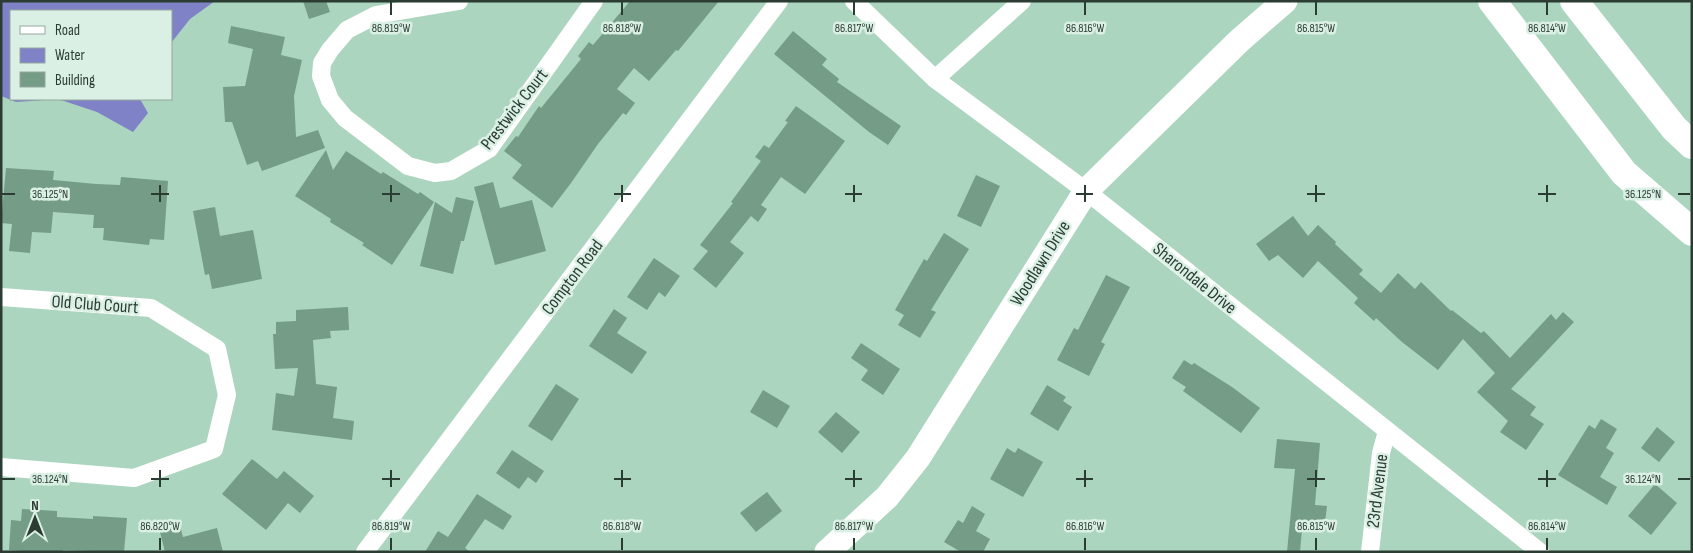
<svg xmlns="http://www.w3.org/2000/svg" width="1693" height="553" font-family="'Sofia Sans Condensed',sans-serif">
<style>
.water{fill:#7f82c7}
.building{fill:#749c86}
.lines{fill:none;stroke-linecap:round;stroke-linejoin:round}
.street{stroke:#fff;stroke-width:18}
.secondary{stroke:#fff;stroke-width:25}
.highway{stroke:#fff;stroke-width:28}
.ticks{fill:none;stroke:#2b3c33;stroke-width:2}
.labels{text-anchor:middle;stroke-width:5;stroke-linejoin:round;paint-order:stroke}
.street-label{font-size:18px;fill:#2b3c33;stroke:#dbf0e4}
.ticks-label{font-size:12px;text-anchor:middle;fill:#2b3c33;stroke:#dbf0e4;stroke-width:5;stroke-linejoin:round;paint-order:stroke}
</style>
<rect width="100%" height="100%" fill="#abd5be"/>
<polygon class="water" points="1,1 215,1 190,19 171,43 171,11 11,11 11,99 140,99 148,113 133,132 97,112 58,99 16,102 1,96"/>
<g class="building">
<polygon points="303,1 326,1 330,12 309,19"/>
<polygon points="630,1 719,1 678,51 676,50 649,81 634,68 617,89 635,103 626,115 623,113 598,144 571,183 552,208 512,178 522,165 504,151 516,136 518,137 539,106 541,108 581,59 578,56 589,42 593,45"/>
<polygon points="231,26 285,37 281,55 302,60 294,96 296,137 318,130 325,148 262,171 258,161 247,165 232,122 225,122 223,87 245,86 253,49 228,43"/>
<polygon points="793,31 827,59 822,65 839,79 837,82 901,126 888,145 869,132 774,54"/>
<polygon points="796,106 845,141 805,194 781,177 761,205 767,209 758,222 751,216 730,242 744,253 716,288 693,269 708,251 700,245 733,203 731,202 761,161 755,157 764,145 769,148 788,122 785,121"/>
<polygon points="326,150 333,170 346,151 381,174 383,172 418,194 420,192 434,202 392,265 362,245 364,243 330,222 331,219 295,196"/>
<polygon points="6,168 54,171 53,180 96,184 120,185 121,177 168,181 164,240 150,239 149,245 103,240 104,228 93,228 94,215 53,212 51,233 32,232 30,253 9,251 12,224 1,223"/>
<polygon points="976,175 1000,186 981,227 957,216"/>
<polygon points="493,182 500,208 532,200 546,251 495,265 474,187"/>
<polygon points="456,197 474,201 464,241 461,241 453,274 420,266 435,202 452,213"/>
<polygon points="215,207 220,236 253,230 262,279 212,289 209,274 205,275 193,211"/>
<polygon points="1293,216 1308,236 1318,225 1336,242 1335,244 1363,270 1359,274 1381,293 1398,273 1415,289 1421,282 1451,311 1452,310 1481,333 1484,331 1510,358 1551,314 1556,320 1563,312 1574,322 1511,389 1536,407 1530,415 1544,424 1526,450 1500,432 1508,421 1477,392 1495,373 1463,339 1438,370 1402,342 1376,318 1374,321 1354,303 1358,298 1318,261 1303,278 1278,255 1269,261 1256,244"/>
<polygon points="944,233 969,249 931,310 936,312 920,338 898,325 904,315 895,310 924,259 927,261"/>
<polygon points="654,258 680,276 665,297 659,292 647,310 627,297"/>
<polygon points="1106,275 1130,287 1101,342 1105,344 1089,376 1057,360 1074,328 1078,330"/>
<polygon points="348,307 349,330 330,331 331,338 313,340 316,384 337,387 333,418 354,421 352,440 272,430 276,393 294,396 298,368 275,369 273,334 276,334 276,322 296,321 296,310"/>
<polygon points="614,309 627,318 617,333 647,352 632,374 589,346"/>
<polygon points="861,343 900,369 883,395 861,380 868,370 851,358"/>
<polygon points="1184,360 1192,365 1194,363 1232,387 1260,408 1241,433 1183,391 1186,387 1172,378"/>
<polygon points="556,384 579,399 552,441 528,426"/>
<polygon points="1047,385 1066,397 1063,401 1072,407 1058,431 1030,414"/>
<polygon points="763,390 790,406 777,428 750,412"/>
<polygon points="836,412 860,432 842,453 818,432"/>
<polygon points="1601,419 1617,429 1606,448 1614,453 1600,477 1617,487 1607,505 1558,475 1589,425 1595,429"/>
<polygon points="1657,427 1675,442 1659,462 1641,448"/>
<polygon points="1277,439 1320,443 1315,505 1327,506 1324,531 1302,529 1300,552 1287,552 1295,469 1274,468"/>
<polygon points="1007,448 1015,453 1018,448 1043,462 1023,497 990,479"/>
<polygon points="512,450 544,471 536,483 528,477 519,489 496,473"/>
<polygon points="252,459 277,479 284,471 314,496 300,513 288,503 266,530 222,494"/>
<polygon points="1655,484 1677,503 1651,535 1628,516"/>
<polygon points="767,492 782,511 756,532 740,513"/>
<polygon points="477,494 512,516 503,530 485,519 465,548 470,552 425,552 438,531 448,537"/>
<polygon points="972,506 985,514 976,531 990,539 983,552 961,552 944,542 958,520 963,523"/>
<polygon points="22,509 57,511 57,517 93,519 93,516 127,518 124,552 63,550 63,552 34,552 9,550 11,520 21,521"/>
<polygon points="180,526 183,537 217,528 223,552 165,552 160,532"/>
</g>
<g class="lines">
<g class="street">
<polyline points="459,1 376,15 347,30 330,50 322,63 321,76 330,100 345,118 408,166 435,173 451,171 489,149 594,1"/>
<polyline points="854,1 935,79 1086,191 1540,552"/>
<polyline points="935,79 1022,1"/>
<polyline points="1,297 151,308 217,349 227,395 214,449 134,478 1,467"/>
<polyline points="365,552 779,1"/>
<polyline points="1370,552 1381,453 1387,431"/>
</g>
<polyline class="secondary" points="827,552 887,497 918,458 1086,191 1239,41 1285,1"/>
<g class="highway">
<polyline points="1492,1 1624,173 1692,232"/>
<polyline points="1574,1 1674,128 1692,145"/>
</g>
</g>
<path class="ticks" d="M 391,2 L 391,15M 622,2 L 622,15M 854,2 L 854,15M 1085,2 L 1085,15M 1316,2 L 1316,15M 1547,2 L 1547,15M 160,185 L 160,202M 391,185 L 391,202M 622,185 L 622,202M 854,185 L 854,202M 1085,185 L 1085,202M 1316,185 L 1316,202M 1547,185 L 1547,202M 2,194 L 15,194M 151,194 L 169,194M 382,194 L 400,194M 614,194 L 631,194M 845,194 L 862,194M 1076,194 L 1093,194M 1307,194 L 1325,194M 1538,194 L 1556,194M 1678,194 L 1690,194M 160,470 L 160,487M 391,470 L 391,487M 622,470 L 622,487M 854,470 L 854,487M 1085,470 L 1085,487M 1316,470 L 1316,487M 1547,470 L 1547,487M 2,479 L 15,479M 151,479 L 169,479M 382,479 L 400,479M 614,479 L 631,479M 845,479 L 862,479M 1076,479 L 1093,479M 1307,479 L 1325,479M 1538,479 L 1556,479M 1678,479 L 1690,479M 160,538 L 160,550M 391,538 L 391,550M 622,538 L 622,550M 854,538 L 854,550M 1085,538 L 1085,550M 1316,538 L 1316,550M 1547,538 L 1547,550"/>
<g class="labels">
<g class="street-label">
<text transform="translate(514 109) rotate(-52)" y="6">Prestwick Court</text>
<text transform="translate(1040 263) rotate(-58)" y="6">Woodlawn Drive</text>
<text transform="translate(572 277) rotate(-53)" y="6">Compton Road</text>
<text transform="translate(1195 278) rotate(39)" y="6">Sharondale Drive</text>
<text transform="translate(95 304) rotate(4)" y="6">Old Club Court</text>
<text transform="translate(1377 491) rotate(-83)" y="6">23rd Avenue</text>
</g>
</g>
<g class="ticks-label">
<text x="391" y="32">86.819°W</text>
<text x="622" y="32">86.818°W</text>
<text x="854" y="32">86.817°W</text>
<text x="1085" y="32">86.816°W</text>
<text x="1316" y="32">86.815°W</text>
<text x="1547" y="32">86.814°W</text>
<text x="50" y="198">36.125°N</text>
<text x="1643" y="198">36.125°N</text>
<text x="50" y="483">36.124°N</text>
<text x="1643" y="483">36.124°N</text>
<text x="160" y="530">86.820°W</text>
<text x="391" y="530">86.819°W</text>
<text x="622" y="530">86.818°W</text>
<text x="854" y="530">86.817°W</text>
<text x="1085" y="530">86.816°W</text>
<text x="1316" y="530">86.815°W</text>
<text x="1547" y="530">86.814°W</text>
</g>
<rect width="1693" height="553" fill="none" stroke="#2b3c33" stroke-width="5"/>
<rect x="10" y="10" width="162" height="90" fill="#dbf0e4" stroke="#95a89d"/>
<rect x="20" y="26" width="25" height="8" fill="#ffffff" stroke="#95a89d"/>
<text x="55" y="35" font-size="15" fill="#2b3c33">Road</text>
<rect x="20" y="48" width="25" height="15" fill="#7f82c7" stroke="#95a89d"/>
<text x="55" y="60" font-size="15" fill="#2b3c33">Water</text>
<rect x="20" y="72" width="25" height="15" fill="#749c86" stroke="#95a89d"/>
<text x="55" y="85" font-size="15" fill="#2b3c33">Building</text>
<g transform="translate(35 518)" stroke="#dbf0e4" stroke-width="4" paint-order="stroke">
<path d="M0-4L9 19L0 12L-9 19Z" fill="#2b3c33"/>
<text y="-8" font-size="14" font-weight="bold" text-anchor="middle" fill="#2b3c33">N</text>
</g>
</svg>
